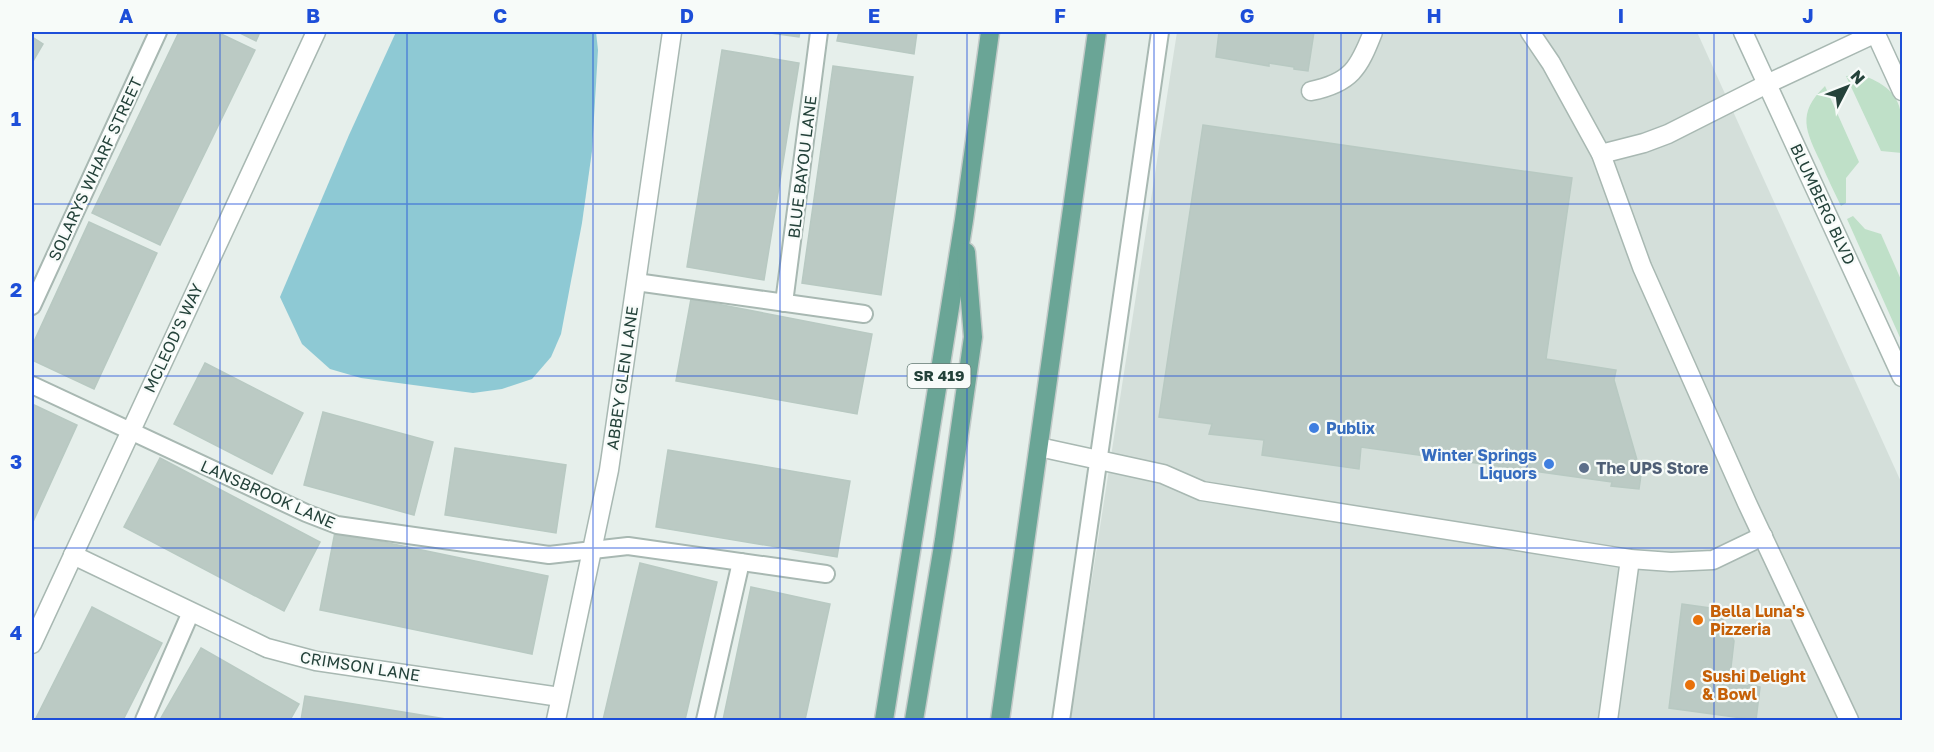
<svg xmlns="http://www.w3.org/2000/svg" width="1934" height="752" font-family="'Golos Text',sans-serif">
<style>
.built{fill:#d4dfda}
.green{fill:#bfe0c8}
.water{fill:#8ec9d4}
.building{fill:#bbcac4;stroke:#b8c9c2;stroke-width:1.5}
.lines{fill:none;stroke-linecap:round;stroke-linejoin:round}
.lane-casing{stroke:#a8b8b2;stroke-width:20}
.street-casing{stroke:#a8b8b2;stroke-width:21}
.primary-casing{stroke:#c2cac8;stroke-width:21}
.lane{stroke:#fff;stroke-width:16}
.street{stroke:#fff;stroke-width:18}
.primary{stroke:#6aa596;stroke-width:18}
.grid{fill:none;stroke:#1d4ed8;stroke-width:1.5;stroke-opacity:0.55}
.shop-dot{fill:#3f7fe0;stroke:#f7fbf9;stroke-width:2}
.service-dot{fill:#5c6f8a;stroke:#f7fbf9;stroke-width:2}
.food-dot{fill:#e8710a;stroke:#f7fbf9;stroke-width:2}
.labels{text-anchor:middle;stroke-width:4.5;stroke-linejoin:round;paint-order:stroke}
.shield{fill:#f7fbf9;stroke:#637a73;stroke-width:1.5}
.shield-label{font-size:15px;font-weight:bold;fill:#24423a}
.street-label{font-size:16px;fill:#24423a;stroke:#f7fbf9}
.shop-label{font-size:16px;font-weight:bold;fill:#366cbe;stroke:#f7fbf9;text-anchor:start}
.service-label{font-size:16px;font-weight:bold;fill:#4e5e75;stroke:#f7fbf9;text-anchor:start}
.food-label{font-size:16px;font-weight:bold;fill:#c56008;stroke:#f7fbf9;text-anchor:start}
.neatline{fill:none;stroke:#1d4ed8;stroke-width:2}
.grid-label{font-size:20px;text-anchor:middle;font-weight:bold;fill:#1d4ed8}
</style>
<rect width="100%" height="100%" fill="#e6efeb"/>
<polygon class="built" points="1177,32 1697,32 1902,484 1902,720 1070,720"/>
<g class="green">
<path d="M 1862,75 C 1905,91 1903,111 1902,153 L 1881,151 L 1846,76 Z"/>
<path d="M 1825,86 L 1859,162 L 1846,178 L 1846,203 L 1841,206 C 1834,192 1827,177 1821,163 C 1806,131 1796,114 1825,86 Z"/>
<polygon points="1853,216 1865,229 1881,234 1902,282 1902,342 1847,219"/>
</g>
<polygon class="water" points="396,32 596,32 598,50 592,151 582,223 561,334 551,357 532,379 502,389 473,393 361,378 330,369 302,344 280,297 349,135"/>
<g class="building">
<polygon points="179,32 217,32 255,50 160,245 92,213"/>
<polygon points="238,32 260,32 256,41"/>
<polygon points="763,32 800,32 799,37"/>
<polygon points="839,32 917,32 914,54 837,41"/>
<polygon points="1219,32 1314,32 1308,71 1294,69 1294,67 1269,63 1269,66 1216,57"/>
<polygon points="32,37 43,44 32,63"/>
<polygon points="722,50 799,63 764,280 687,267"/>
<polygon points="833,66 913,77 881,295 802,283"/>
<polygon points="1203,125 1572,178 1546,359 1616,370 1614,380 1637,460 1643,461 1639,489 1611,486 1612,482 1361,447 1359,469 1262,455 1264,440 1209,434 1212,424 1159,417"/>
<polygon points="89,222 157,253 94,389 32,360 32,346"/>
<polygon points="691,299 872,334 857,414 676,381"/>
<polygon points="205,363 303,413 272,474 174,424"/>
<polygon points="32,404 77,425 32,524"/>
<polygon points="323,412 433,442 414,515 304,485"/>
<polygon points="455,448 566,465 556,533 445,515"/>
<polygon points="668,450 850,481 837,557 656,527"/>
<polygon points="160,458 320,542 284,611 124,527"/>
<polygon points="335,532 548,576 532,654 320,610"/>
<polygon points="640,563 717,582 685,720 603,720"/>
<polygon points="751,587 830,604 805,720 723,720"/>
<polygon points="1682,604 1710,608 1710,612 1719,612 1734,641 1730,676 1739,677 1738,685 1747,686 1750,684 1760,687 1756,720 1669,708"/>
<polygon points="92,607 162,643 123,720 35,720"/>
<polygon points="201,648 299,704 290,720 165,720 161,718"/>
<polygon points="305,696 452,720 301,720"/>
</g>
<g class="lines">
<g class="lane-casing">
<g id="lane">
<polyline points="636,282 864,314"/>
<polyline points="784,303 819,32"/>
<polyline points="32,306 158,32"/>
<polyline points="32,385 306,513 337,525 549,555 628,546 826,574"/>
<polyline points="144,720 191,612"/>
<polyline points="705,720 741,562"/>
<polyline points="1061,720 1160,32"/>
</g>
</g>
<g class="street-casing">
<g id="street">
<polyline points="1530,32 1551,63 1601,154 1642,267 1747,503 1849,720"/>
<polyline points="1743,32 1902,377"/>
<polyline points="1875,32 1902,91"/>
<path d="M 1311,91 C 1351,83 1359,68 1373,32"/>
<polyline points="1601,154 1644,143 1668,134 1767,84 1876,33"/>
<polyline points="1039,447 1163,474 1202,491 1630,559 1671,562 1713,560 1763,536"/>
<polyline points="73,555 267,648 316,661 560,697"/>
<polyline points="32,644 316,32"/>
<polyline points="556,720 609,470 672,32"/>
<polyline points="1608,720 1630,559"/>
</g>
</g>
<g class="primary-casing">
<g id="primary">
<polyline points="884,720 964,220 990,32"/>
<polyline points="914,720 944,540 973,337 966,252"/>
<polyline points="1000,720 1097,32"/>
</g>
</g>
<use href="#lane" class="lane"/>
<use href="#street" class="street"/>
<use href="#primary" class="primary"/>
</g>
<path class="grid" d="M 220,32 L 220,720M 407,32 L 407,720M 593,32 L 593,720M 780,32 L 780,720M 967,32 L 967,720M 1154,32 L 1154,720M 1341,32 L 1341,720M 1527,32 L 1527,720M 1714,32 L 1714,720M 32,204 L 1902,204M 32,376 L 1902,376M 32,548 L 1902,548"/>
<g class="shop-dot">
<circle cx="1314" cy="428" r="6"/>
<circle cx="1549" cy="464" r="6"/>
</g>
<circle class="service-dot" cx="1584" cy="468" r="6"/>
<g class="food-dot">
<circle cx="1698" cy="620" r="6"/>
<circle cx="1690" cy="685" r="6"/>
</g>
<g class="labels">
<rect class="shield" x="907.5" y="364" width="63" height="24" rx="4.5"/>
<g class="shield-label">
<text x="939" y="381">SR 419</text>
</g>
<g class="street-label">
<text transform="translate(802 167) rotate(-83)" y="6">BLUE BAYOU LANE</text>
<text transform="translate(95 169) rotate(-65)" y="6">SOLARYS WHARF STREET</text>
<text transform="translate(1823 204) rotate(65)" y="6">BLUMBERG BLVD</text>
<text transform="translate(173 338) rotate(-65)" y="6">MCLEOD'S WAY</text>
<text transform="translate(622 378) rotate(-82)" y="6">ABBEY GLEN LANE</text>
<text transform="translate(268 494) rotate(24)" y="6">LANSBROOK LANE</text>
<text transform="translate(360 666) rotate(9)" y="6">CRIMSON LANE</text>
</g>
<g class="shop-label">
<text x="1326" y="434">Publix</text>
<text x="1537" y="461" text-anchor="end">Winter Springs<tspan x="1537" dy="18">Liquors</tspan></text>
</g>
<g class="service-label">
<text x="1596" y="474">The UPS Store</text>
</g>
<g class="food-label">
<text x="1710" y="617">Bella Luna's<tspan x="1710" dy="18">Pizzeria</tspan></text>
<text x="1702" y="682">Sushi Delight<tspan x="1702" dy="18">&amp; Bowl</tspan></text>
</g>
</g>
<rect width="1934" height="752" fill="none" stroke="#f7fbf9" stroke-width="66"/>
<g transform="translate(1847 87) rotate(48)" stroke="#f7fbf9" stroke-width="4.5" paint-order="stroke">
<path d="M0-4.5L10 22L0 15L-10 22Z" fill="#24423a"/>
<text y="-9" font-size="16" font-weight="bold" text-anchor="middle" fill="#24423a">N</text>
</g>
<rect x="33" y="33" width="1868" height="686" class="neatline"/>
<g class="grid-label">
<text x="126" y="23">A</text>
<text x="313" y="23">B</text>
<text x="500" y="23">C</text>
<text x="687" y="23">D</text>
<text x="874" y="23">E</text>
<text x="1060" y="23">F</text>
<text x="1247" y="23">G</text>
<text x="1434" y="23">H</text>
<text x="1621" y="23">I</text>
<text x="1808" y="23">J</text>
<text x="16" y="126">1</text>
<text x="16" y="297">2</text>
<text x="16" y="469">3</text>
<text x="16" y="640">4</text>
</g>
</svg>
